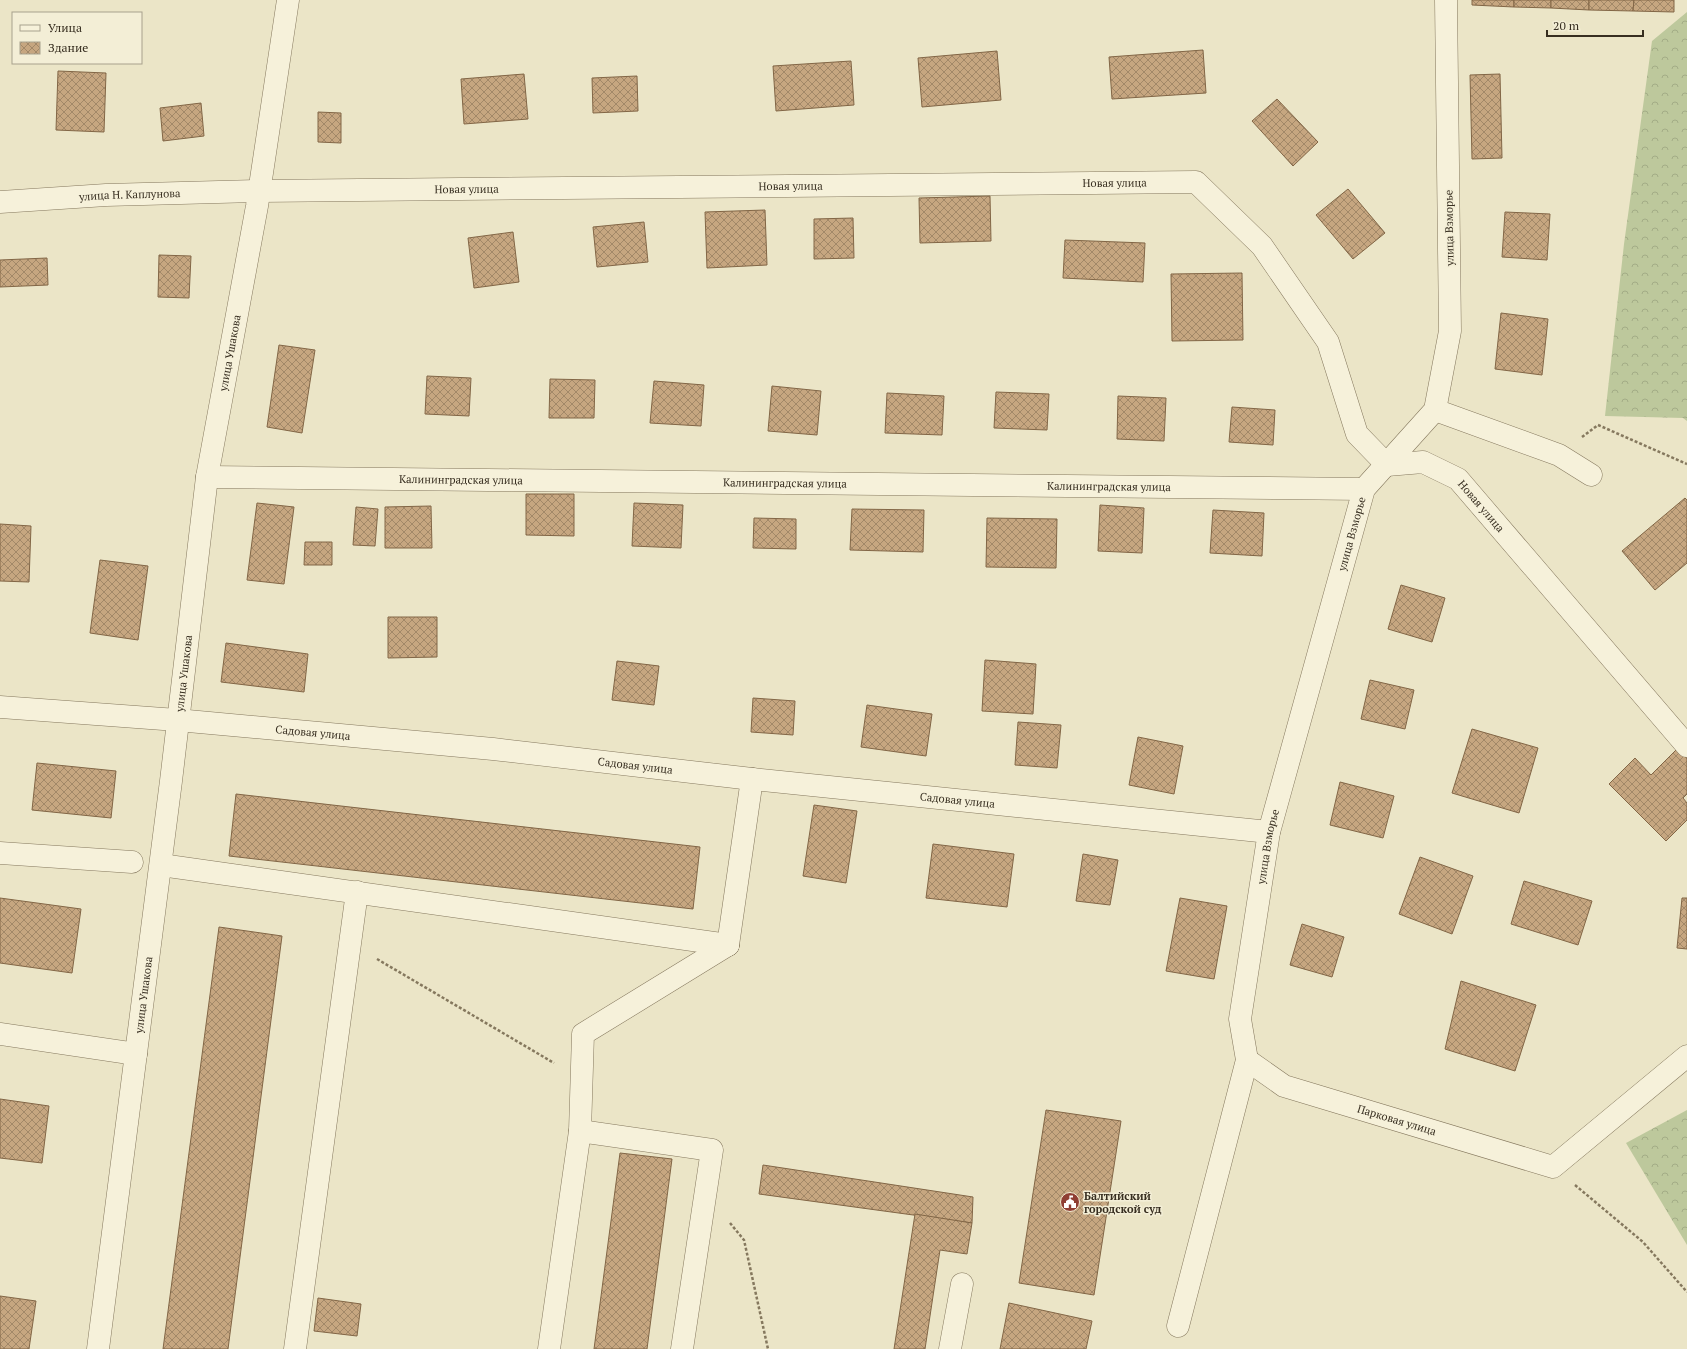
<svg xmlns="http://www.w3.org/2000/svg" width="1687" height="1349" font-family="'PT Serif',serif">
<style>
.forest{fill:url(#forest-crowns)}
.building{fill:url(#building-cross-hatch);stroke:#826646}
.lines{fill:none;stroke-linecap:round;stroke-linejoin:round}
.minor-casing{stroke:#85785e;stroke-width:23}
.path{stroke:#85785e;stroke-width:2.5;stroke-dasharray:3 2;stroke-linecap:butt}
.minor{stroke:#f6f1da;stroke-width:22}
.labels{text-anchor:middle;stroke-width:3;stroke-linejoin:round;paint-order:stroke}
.street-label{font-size:11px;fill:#372e20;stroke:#f3eed6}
.poi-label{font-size:11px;font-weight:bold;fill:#372e20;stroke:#f3eed6;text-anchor:start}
</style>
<defs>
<pattern id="forest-crowns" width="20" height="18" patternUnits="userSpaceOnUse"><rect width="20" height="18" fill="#bdc89c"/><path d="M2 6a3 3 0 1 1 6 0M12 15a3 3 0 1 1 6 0" fill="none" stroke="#a3ac86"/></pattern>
<pattern id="building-cross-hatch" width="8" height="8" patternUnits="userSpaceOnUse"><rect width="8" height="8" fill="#c6a680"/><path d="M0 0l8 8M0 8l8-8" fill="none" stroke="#a28868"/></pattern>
</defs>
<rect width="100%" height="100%" fill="#ebe5c7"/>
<g class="forest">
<polygon points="1687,12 1687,421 1683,418 1605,416 1624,244 1652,41"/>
<polygon points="1687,1110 1687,1245 1626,1143"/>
</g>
<g class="building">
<polygon points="1472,0 1514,0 1514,7 1472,5"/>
<polygon points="1514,0 1551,0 1551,8 1514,7"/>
<polygon points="1551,0 1589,0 1589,10 1551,8"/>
<polygon points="1589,0 1634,0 1633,11 1589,10"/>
<polygon points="1634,0 1674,0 1674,12 1633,11"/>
<polygon points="1203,50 1206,93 1112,99 1109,57"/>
<polygon points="997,51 1001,100 922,107 918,58"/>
<polygon points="851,61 854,105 776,111 773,66"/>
<polygon points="58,71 106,73 104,132 56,130"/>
<polygon points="524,74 528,119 464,124 461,79"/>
<polygon points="1500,74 1502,158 1472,159 1470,75"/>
<polygon points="637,76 638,111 593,113 592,78"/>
<polygon points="1277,99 1318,142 1293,166 1252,121"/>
<polygon points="201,103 204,136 163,141 160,108"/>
<polygon points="318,112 341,113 341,143 318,142"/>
<polygon points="1348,189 1385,233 1353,259 1316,215"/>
<polygon points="990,196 991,241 920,243 919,198"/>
<polygon points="765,210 767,265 707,268 705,212"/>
<polygon points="1505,212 1550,214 1547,260 1502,257"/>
<polygon points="853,218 854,258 814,259 814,219"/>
<polygon points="644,222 648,262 597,267 593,227"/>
<polygon points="513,232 519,282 474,288 468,238"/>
<polygon points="1065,240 1145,243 1143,282 1063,278"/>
<polygon points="159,255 191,256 189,298 158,297"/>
<polygon points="47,258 48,285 0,287 0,260"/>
<polygon points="1242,273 1243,340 1172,341 1171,274"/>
<polygon points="1501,313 1548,319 1542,375 1495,369"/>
<polygon points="279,345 315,350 302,433 267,427"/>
<polygon points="427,376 471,378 469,416 425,414"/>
<polygon points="550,379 595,380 594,418 549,418"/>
<polygon points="654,381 704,385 701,426 650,423"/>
<polygon points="772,386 821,391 817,435 768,431"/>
<polygon points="996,392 1049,394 1047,430 994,428"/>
<polygon points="887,393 944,396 942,435 885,433"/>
<polygon points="1118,396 1166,398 1164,441 1117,439"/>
<polygon points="1232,407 1275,410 1273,445 1229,442"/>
<polygon points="526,494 574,494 574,536 526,535"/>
<polygon points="1685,498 1687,500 1687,563 1655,590 1622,551"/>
<polygon points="257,503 294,507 284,584 247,580"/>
<polygon points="634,503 683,505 681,548 632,546"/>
<polygon points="1100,505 1144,508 1142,553 1098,551"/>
<polygon points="431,506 432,548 385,548 385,507"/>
<polygon points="356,507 378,509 375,546 353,545"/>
<polygon points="852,509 924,510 923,552 850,550"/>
<polygon points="1213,510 1264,513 1262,556 1210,553"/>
<polygon points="754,518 796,519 796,549 753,548"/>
<polygon points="987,518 1057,519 1056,568 986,567"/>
<polygon points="0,524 31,526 29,582 0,581"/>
<polygon points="305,542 332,542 332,565 304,565"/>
<polygon points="100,560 148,566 138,640 90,633"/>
<polygon points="1401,585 1445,598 1432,642 1388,629"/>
<polygon points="388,617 437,617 437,657 388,658"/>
<polygon points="226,643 308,654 304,692 221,682"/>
<polygon points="985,660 1036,664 1033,714 982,711"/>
<polygon points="617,661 659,666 654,705 612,700"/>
<polygon points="1370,680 1414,690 1405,729 1361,719"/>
<polygon points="753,698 795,701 793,735 751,732"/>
<polygon points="867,705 932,714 926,756 861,747"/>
<polygon points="1018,722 1061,725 1057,768 1015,765"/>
<polygon points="1472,729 1538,748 1519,813 1452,793"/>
<polygon points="1138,737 1183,746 1174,794 1129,785"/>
<polygon points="1678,748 1687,756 1687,794 1683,798 1687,803 1687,820 1666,841 1609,784 1635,758 1651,775"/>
<polygon points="37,763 116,771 111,818 32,810"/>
<polygon points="1340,782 1394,796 1383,838 1330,825"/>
<polygon points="236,794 700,847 693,909 229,856"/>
<polygon points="814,805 857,811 846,883 803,876"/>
<polygon points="933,844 1014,854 1007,907 926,898"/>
<polygon points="1083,854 1118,860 1110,905 1076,901"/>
<polygon points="1420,857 1473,876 1452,934 1399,914"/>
<polygon points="1524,881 1592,901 1578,945 1511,924"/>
<polygon points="0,898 81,909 72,973 0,963"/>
<polygon points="1180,898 1227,906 1214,979 1166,971"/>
<polygon points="1682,898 1687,898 1687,949 1677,948"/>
<polygon points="1302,924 1344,937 1332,977 1290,965"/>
<polygon points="219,927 282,936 228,1349 163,1349"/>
<polygon points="1461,981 1536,1005 1515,1071 1445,1049"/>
<polygon points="0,1099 49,1106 42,1163 0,1158"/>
<polygon points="1046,1110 1121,1121 1094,1295 1019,1283"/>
<polygon points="620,1153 672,1159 647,1349 594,1349"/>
<polygon points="763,1165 973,1197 972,1223 759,1194"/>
<polygon points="915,1214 972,1223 967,1254 940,1250 925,1349 894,1349"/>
<polygon points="0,1296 36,1301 29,1349 0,1349"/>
<polygon points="318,1298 361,1304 357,1336 314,1331"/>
<polygon points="1009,1303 1092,1321 1086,1349 1000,1349"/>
</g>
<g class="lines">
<g class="minor-casing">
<g id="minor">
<path id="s1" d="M 0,202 L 106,195 L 259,191 L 1196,182 L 1262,246 L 1328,342 L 1357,434 L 1387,465 L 1423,462 L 1458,479 L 1687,746"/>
<polyline points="1435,410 1559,455 1591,475"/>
<path id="s2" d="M 207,477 L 1364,489"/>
<path id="s3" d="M 0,707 L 177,720 L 493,749 L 752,779 L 1269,832"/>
<polyline points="0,853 132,862"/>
<polyline points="161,865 728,945"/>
<polyline points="728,945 752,779"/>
<polyline points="0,1034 136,1054"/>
<path id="s4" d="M 1247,1060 L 1284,1086 L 1553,1167 L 1687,1056"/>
<polyline points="580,1131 583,1034 728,945"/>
<path id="s5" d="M 1178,1326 L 1247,1060 L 1240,1019 L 1269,832 L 1364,489 L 1435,410 L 1450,331 L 1446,0"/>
<path id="s6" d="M 98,1349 L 171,781 L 207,477 L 257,206 L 288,0"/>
<polyline points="295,1349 357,892"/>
<polyline points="549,1349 580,1131 712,1150 682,1349"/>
<polyline points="950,1349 962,1284"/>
</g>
</g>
<g class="path">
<polyline points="1582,437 1598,425 1687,464"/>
<polyline points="377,959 554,1063"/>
<polyline points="1575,1185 1643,1242 1687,1292"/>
<polyline points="730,1223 744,1240 768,1349"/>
</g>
<use href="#minor" class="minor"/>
</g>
<defs>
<g id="civic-disc" transform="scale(1)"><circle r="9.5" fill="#8f3e33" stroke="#f3eed6"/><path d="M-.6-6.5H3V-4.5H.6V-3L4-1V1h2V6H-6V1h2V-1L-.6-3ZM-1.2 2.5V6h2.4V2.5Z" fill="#fff"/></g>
</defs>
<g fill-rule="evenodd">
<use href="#civic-disc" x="1070" y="1202"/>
</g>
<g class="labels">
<g class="street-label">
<text dy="4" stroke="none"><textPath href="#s1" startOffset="1115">Новая улица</textPath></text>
<text dy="4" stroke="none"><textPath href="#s1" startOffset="791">Новая улица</textPath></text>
<text dy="4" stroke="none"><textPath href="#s1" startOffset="467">Новая улица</textPath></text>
<text dy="4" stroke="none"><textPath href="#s1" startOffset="130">улица Н. Каплунова</textPath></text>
<text transform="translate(1449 228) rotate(-91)" y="4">улица Взморье</text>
<text dy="4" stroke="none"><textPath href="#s6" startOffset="1005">улица Ушакова</textPath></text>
<text dy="4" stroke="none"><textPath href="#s2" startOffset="254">Калининградская улица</textPath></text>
<text dy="4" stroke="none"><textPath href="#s2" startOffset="578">Калининградская улица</textPath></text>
<text dy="4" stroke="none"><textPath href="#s2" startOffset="902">Калининградская улица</textPath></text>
<text dy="4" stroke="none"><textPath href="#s1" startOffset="1655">Новая улица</textPath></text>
<text dy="4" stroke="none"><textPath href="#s5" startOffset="815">улица Взморье</textPath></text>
<text dy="4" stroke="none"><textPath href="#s6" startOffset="681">улица Ушакова</textPath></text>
<text dy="4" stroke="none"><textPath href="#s3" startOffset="314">Садовая улица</textPath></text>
<text dy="4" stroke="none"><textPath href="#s3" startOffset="638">Садовая улица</textPath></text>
<text dy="4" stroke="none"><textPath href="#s3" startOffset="962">Садовая улица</textPath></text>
<text dy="4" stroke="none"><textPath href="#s5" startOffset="491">улица Взморье</textPath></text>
<text dy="4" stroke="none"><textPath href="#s6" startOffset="357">улица Ушакова</textPath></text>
<text dy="4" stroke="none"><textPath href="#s4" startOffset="163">Парковая улица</textPath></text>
</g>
<g class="poi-label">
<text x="1084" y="1200">Балтийский<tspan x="1084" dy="13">городской суд</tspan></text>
</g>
</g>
<rect x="12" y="12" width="130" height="52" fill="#f3eed6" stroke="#a8a18d"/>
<rect x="20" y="25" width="20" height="6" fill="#f6f1da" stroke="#a8a18d"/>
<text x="48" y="32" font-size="12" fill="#372e20">Улица</text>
<rect x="20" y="42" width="20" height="12" fill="url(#building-cross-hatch)" stroke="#a8a18d"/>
<text x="48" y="52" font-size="12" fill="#372e20">Здание</text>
<path d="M1547 30v6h96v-6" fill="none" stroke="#372e20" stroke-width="2"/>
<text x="1553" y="30" font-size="12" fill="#372e20" stroke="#f3eed6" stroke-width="3" paint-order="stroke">20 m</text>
</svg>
